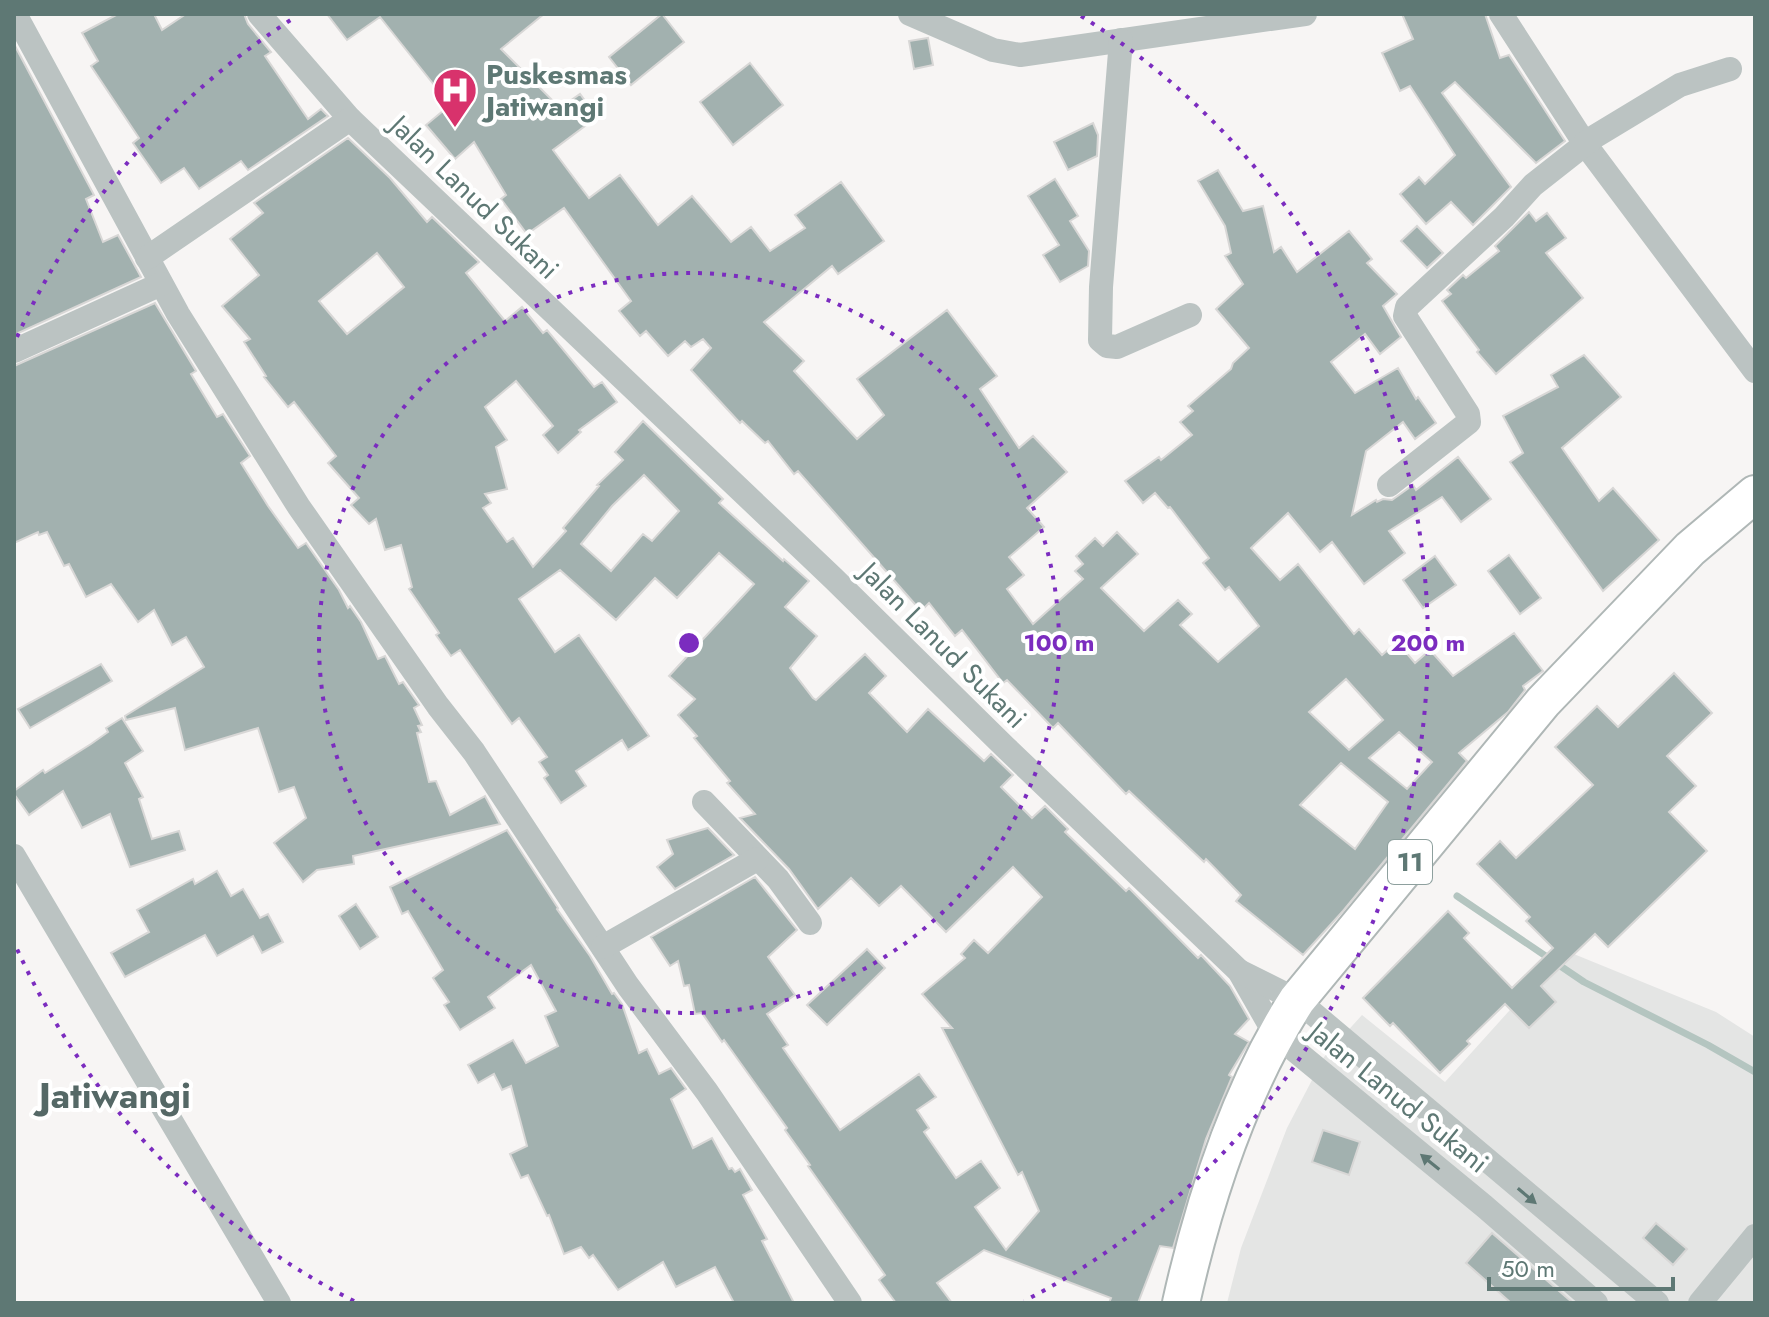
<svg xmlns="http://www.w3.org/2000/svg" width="1769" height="1317" font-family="Jost,sans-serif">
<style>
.built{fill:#e4e5e4}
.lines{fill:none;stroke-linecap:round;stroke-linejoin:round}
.stream{stroke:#b4c5c0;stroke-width:7}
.building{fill:#a2b1af;stroke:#d8d7d6;stroke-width:2;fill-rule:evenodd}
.highway-casing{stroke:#afb7b6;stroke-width:40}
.minor{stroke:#bbc3c2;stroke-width:24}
.highway{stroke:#fff;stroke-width:36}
.oneway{fill:#5e7874}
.ring{fill:none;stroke:#7b2cbf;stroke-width:4;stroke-dasharray:4 8}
.labels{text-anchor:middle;stroke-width:8;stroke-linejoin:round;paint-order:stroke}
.shield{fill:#fff;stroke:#8ea09e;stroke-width:2}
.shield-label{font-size:26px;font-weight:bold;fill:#5e7874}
.poi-label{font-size:28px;font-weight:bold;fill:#5e7874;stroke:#fff;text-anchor:start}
.street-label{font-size:28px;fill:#5e7874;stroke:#fff}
.district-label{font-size:36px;font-weight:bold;fill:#556866;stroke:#fff}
.centre{fill:#7b2cbf;stroke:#fff;stroke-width:4}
.ring-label{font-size:24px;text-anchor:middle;font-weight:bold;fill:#7b2cbf;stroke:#fff;stroke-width:8;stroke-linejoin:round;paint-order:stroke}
</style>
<rect width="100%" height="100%" fill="#f7f5f4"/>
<polygon class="built" points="1564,950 1716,1012 1755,1037 1755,1303 1227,1303 1241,1248 1287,1128 1324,1057 1362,1015 1445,1082"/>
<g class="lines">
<polyline class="stream" points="1457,896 1584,982 1708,1045 1755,1072"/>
</g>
<g class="building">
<polygon points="118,14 154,14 162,30 186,14 244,14 248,24 271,52 265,56 308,119 321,109 328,116 248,170 241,161 199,189 184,168 161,183 133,143 139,138 91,66 98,61 82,33"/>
<path d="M 327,14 L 544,14 L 501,49 L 560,108 L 580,94 L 597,117 L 553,150 L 589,198 L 620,175 L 658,225 L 692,196 L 731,242 L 751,227 L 770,251 L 805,228 L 795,215 L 841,182 L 884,241 L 838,274 L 832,266 L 764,322 L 804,361 L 794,371 L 857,439 L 884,415 L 857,379 L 947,310 L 997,376 L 980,389 L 1019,448 L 1033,436 L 1067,472 L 1027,508 L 1044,527 L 1009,557 L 1024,575 L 1007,589 L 1033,624 L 1083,579 L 1075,571 L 1083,564 L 1076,556 L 1095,538 L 1103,546 L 1117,532 L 1138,554 L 1101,588 L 1144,631 L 1178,600 L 1192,614 L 1180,625 L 1218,662 L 1259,626 L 1229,587 L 1225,590 L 1203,563 L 1209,558 L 1170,507 L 1168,508 L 1155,493 L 1143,503 L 1125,481 L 1159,457 L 1161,460 L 1192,435 L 1180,422 L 1193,411 L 1188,406 L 1231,369 L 1233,363 L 1249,348 L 1216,309 L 1243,284 L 1225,256 L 1231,253 L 1225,226 L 1198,181 L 1218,170 L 1243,211 L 1263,206 L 1274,252 L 1281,247 L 1297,272 L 1349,231 L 1372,259 L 1367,263 L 1397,294 L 1383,306 L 1401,337 L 1380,354 L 1365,334 L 1331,362 L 1355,393 L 1398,368 L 1416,399 L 1418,397 L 1436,423 L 1415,439 L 1403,422 L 1366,451 L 1352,515 L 1376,500 L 1377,502 L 1383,499 L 1392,500 L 1413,485 L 1416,490 L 1458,457 L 1491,499 L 1461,522 L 1442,497 L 1389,531 L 1405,553 L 1364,584 L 1332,542 L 1320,552 L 1288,513 L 1251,548 L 1280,580 L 1298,564 L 1354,634 L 1359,629 L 1382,655 L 1397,642 L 1415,663 L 1430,650 L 1453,676 L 1514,633 L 1543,671 L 1523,686 L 1525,690 L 1508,712 L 1459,753 L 1467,761 L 1343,911 L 1303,955 L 1236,901 L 1241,895 L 1206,859 L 1204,862 L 1129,791 L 1126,794 L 1058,723 L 1053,728 L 1007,680 L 1003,683 L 962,630 L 955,636 L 929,603 L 921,611 L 798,471 L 794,474 L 768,441 L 765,443 L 742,421 L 740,423 L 691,370 L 711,348 L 703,339 L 691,347 L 685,341 L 668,356 L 646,331 L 640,336 L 619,311 L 631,301 L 564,208 L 527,234 L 501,199 L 506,195 L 474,142 L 455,159 L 426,125 L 450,105 L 380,17 L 347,40 ZM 1346,679 L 1383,720 L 1349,750 L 1309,712 ZM 1399,732 L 1432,762 L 1407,789 L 1369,758 ZM 1341,763 L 1388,802 L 1355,849 L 1300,805 Z"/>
<polygon points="662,14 684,42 631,85 609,57"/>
<polygon points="1402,14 1485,14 1500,58 1509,55 1565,141 1536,163 1455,82 1442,93 1511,187 1473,225 1451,202 1426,224 1400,194 1419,177 1425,184 1455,155 1410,86 1400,91 1382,53 1413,39"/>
<polygon points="928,38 933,65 914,69 909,41"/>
<polygon points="14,44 94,195 86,199 103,242 118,235 141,277 14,335"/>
<polygon points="750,63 783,105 733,145 700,102"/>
<polygon points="1093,123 1098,135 1097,156 1068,170 1054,142"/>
<path d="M 348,138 L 390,178 L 427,222 L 432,217 L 479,262 L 466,273 L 505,321 L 522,307 L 543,333 L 547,330 L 594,387 L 602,382 L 617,402 L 579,430 L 581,432 L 558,453 L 543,435 L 553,426 L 516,381 L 485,407 L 507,440 L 496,447 L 507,489 L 485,494 L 491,503 L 483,508 L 507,542 L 513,538 L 533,567 L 566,531 L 563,528 L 599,486 L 597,485 L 623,460 L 615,452 L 643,421 L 723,499 L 719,503 L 783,561 L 784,559 L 809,581 L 785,607 L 817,636 L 790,668 L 813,698 L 816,700 L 865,654 L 886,676 L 869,693 L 907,732 L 928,709 L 984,761 L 991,754 L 1013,775 L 1001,787 L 1032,818 L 1045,806 L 1068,829 L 1065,832 L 1126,891 L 1129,888 L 1198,958 L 1201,955 L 1230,986 L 1249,1019 L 1235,1034 L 1249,1042 L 1229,1075 L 1232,1077 L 1206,1139 L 1173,1248 L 1160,1246 L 1138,1303 L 1109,1303 L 1111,1298 L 984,1250 L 937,1283 L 952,1303 L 896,1303 L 879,1280 L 885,1275 L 808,1166 L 810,1165 L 785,1130 L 787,1128 L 724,1040 L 722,1042 L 702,1013 L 695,1014 L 689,985 L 684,986 L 678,961 L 670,966 L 651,937 L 755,877 L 797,930 L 768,957 L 795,995 L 767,1014 L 788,1045 L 783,1048 L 840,1130 L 919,1074 L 936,1097 L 917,1110 L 929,1128 L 924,1132 L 956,1178 L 981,1161 L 1000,1188 L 975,1207 L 1006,1250 L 1039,1211 L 1022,1172 L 1018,1175 L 942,1028 L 952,1028 L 922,994 L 965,958 L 961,954 L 974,940 L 988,953 L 1042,897 L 1013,867 L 946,932 L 901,886 L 879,906 L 851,878 L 818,909 L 789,869 L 740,818 L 755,814 L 727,783 L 730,781 L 694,738 L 697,736 L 678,715 L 695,699 L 669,676 L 754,584 L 719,553 L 677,598 L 655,578 L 616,620 L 560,570 L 519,599 L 555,652 L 579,635 L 649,736 L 628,750 L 622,740 L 576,771 L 586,786 L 561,803 L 544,778 L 548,775 L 539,762 L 547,757 L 519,718 L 512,724 L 460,650 L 451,656 L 436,635 L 439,633 L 409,589 L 412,587 L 401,545 L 385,550 L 376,519 L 369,524 L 351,505 L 359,498 L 328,463 L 336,456 L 294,402 L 288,407 L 264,377 L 266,376 L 244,342 L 250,339 L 222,306 L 259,275 L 230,239 L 263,213 L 254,203 ZM 377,253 L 404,287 L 347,334 L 319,301 ZM 644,475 L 679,511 L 652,541 L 643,534 L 611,571 L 581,544 L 612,506 Z"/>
<polygon points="1055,179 1078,216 1070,221 1089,251 1088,266 1060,282 1043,255 1059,245 1028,196"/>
<polygon points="1529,212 1536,221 1547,213 1566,238 1546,253 1583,298 1496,374 1477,352 1479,350 1442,301 1451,294 1447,290 1463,275 1466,278 1499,251 1495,246"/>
<polygon points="1417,226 1443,253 1427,268 1401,241"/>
<polygon points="155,303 196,371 191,374 217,417 223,414 250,456 241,463 268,506 298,548 306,543 339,590 348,608 350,606 361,622 378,659 385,656 399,684 403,682 419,705 414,708 422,725 418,726 421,732 417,733 429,782 436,781 450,815 485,796 500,824 353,856 354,864 317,870 303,882 274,843 306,818 294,787 279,792 258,728 185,750 175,708 126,720 125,716 204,667 186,637 172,645 154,610 138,622 111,584 86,597 69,564 64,566 47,532 39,535 38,532 14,543 14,366"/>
<polygon points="1584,355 1621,397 1562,448 1599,501 1613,488 1659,540 1603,591 1510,462 1523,453 1503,416 1558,387 1551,375"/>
<polygon points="1509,555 1541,598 1520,614 1488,571"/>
<polygon points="1435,556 1456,585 1423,608 1403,580"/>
<polygon points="101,664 112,681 30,728 18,709"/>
<polygon points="1674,673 1712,713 1667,756 1696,786 1669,812 1707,851 1608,947 1595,934 1541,986 1556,1002 1529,1028 1505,1004 1467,1041 1470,1044 1440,1073 1393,1023 1390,1026 1363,998 1448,911 1469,933 1464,938 1512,988 1553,948 1526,921 1530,917 1477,864 1500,841 1516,858 1593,785 1555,747 1597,706 1618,727"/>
<polygon points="122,718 143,751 125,763 143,797 139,799 152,839 179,831 185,850 130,867 110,814 82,828 63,791 29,815 14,794 14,791 43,770 45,773 91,744 108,732 106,728"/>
<polygon points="708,828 734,855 675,889 657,867 673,854 667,840"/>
<polygon points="507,830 558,908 557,909 590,956 612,994 614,993 622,1004 639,1053 647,1049 659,1074 671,1068 686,1089 671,1099 693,1148 712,1138 729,1169 732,1168 735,1172 740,1169 752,1190 743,1195 767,1239 762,1241 794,1303 734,1303 715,1267 676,1287 663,1262 618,1290 593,1255 589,1258 581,1247 564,1254 549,1215 547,1216 528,1175 521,1178 510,1154 527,1146 511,1086 502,1090 494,1074 478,1083 468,1065 513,1040 526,1063 558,1046 545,1016 556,1011 531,965 488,997 495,1008 460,1030 444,1005 449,1002 433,978 443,970 408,911 402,914 390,887"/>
<polygon points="217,871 231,896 243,889 260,918 268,914 283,942 262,953 253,936 217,956 205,935 125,977 111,953 149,932 137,910 193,879 195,884"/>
<polygon points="356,904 378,937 360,949 339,916"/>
<polygon points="867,949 885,968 827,1025 807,1005"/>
<polygon points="1323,1130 1360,1142 1349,1175 1312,1162"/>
<polygon points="1656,1223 1687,1249 1673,1265 1643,1238"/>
<polygon points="1492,1233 1573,1303 1511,1303 1466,1263"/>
</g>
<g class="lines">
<g class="highway-casing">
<path id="highway" d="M 1181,1303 C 1204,1200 1240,1089 1297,1000 L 1543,702 L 1690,549 L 1755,494"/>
</g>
<g class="minor">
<polyline points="15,14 178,314 299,507 438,706 474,752 628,986 707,1092 850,1303"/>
<polyline points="259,14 350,119 833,578 1005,747 1239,971 1275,1034 1484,1206 1596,1303"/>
<polyline points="910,14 993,50 1020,55 1305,14"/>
<polyline points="1501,14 1585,144 1755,371"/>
<polyline points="1121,40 1101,287 1100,340 1107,346 1117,347 1190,315"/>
<polyline points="147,258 350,119"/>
<polyline points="14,351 161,284"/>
<polyline points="1389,485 1469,422 1468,414 1405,316 1407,307 1504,217 1533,185 1594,137 1680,85 1730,69"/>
<polyline points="704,802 778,879 810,923"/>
<polyline points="14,856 279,1303"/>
<polyline points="603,947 757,859"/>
<polyline points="1239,971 1297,1000 1657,1303"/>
<polyline points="1700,1303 1755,1236"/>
</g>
<use href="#highway" class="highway"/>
</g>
<defs><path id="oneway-solid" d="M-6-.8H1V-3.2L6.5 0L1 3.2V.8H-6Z" transform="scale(2)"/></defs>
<g class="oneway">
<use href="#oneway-solid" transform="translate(1430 1162) rotate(-141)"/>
<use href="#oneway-solid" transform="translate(1527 1196) rotate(40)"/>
</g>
<g class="ring">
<circle cx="689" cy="643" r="370"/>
<path d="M354 1301A739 739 0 0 1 17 949M17 337A739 739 0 0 1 297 16M1081 16A739 739 0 0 1 1024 1301"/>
</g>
<defs>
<g id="hospital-pin" transform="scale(2.3)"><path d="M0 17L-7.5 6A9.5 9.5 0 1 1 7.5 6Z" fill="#d8326c" stroke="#fff"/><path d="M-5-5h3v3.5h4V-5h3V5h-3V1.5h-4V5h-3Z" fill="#fff"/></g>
</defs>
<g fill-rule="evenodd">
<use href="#hospital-pin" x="455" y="90"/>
</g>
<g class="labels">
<rect class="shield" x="1388" y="840" width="44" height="44" rx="6"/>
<g class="shield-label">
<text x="1410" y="871">11</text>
</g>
<g class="poi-label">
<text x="486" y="84">Puskesmas<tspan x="486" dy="32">Jatiwangi</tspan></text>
</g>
<g class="street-label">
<text transform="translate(475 197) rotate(44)" y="10">Jalan Lanud Sukani</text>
<text transform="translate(944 645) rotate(45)" y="10">Jalan Lanud Sukani</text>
<text transform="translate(1399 1097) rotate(39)" y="10">Jalan Lanud Sukani</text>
</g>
<g class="district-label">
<text x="115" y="1108">Jatiwangi</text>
</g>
</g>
<circle cx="689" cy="643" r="12" class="centre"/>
<g class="ring-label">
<text x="1059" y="651">100 m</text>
<text x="1428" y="651">200 m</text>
</g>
<rect width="1769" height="1317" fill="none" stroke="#5e7874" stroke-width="32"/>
<path d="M1489 1277v12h184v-12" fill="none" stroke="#5e7874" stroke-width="4"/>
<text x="1501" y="1277" font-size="24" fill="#5e7874" stroke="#ffffff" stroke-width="6" paint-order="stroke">50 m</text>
</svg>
